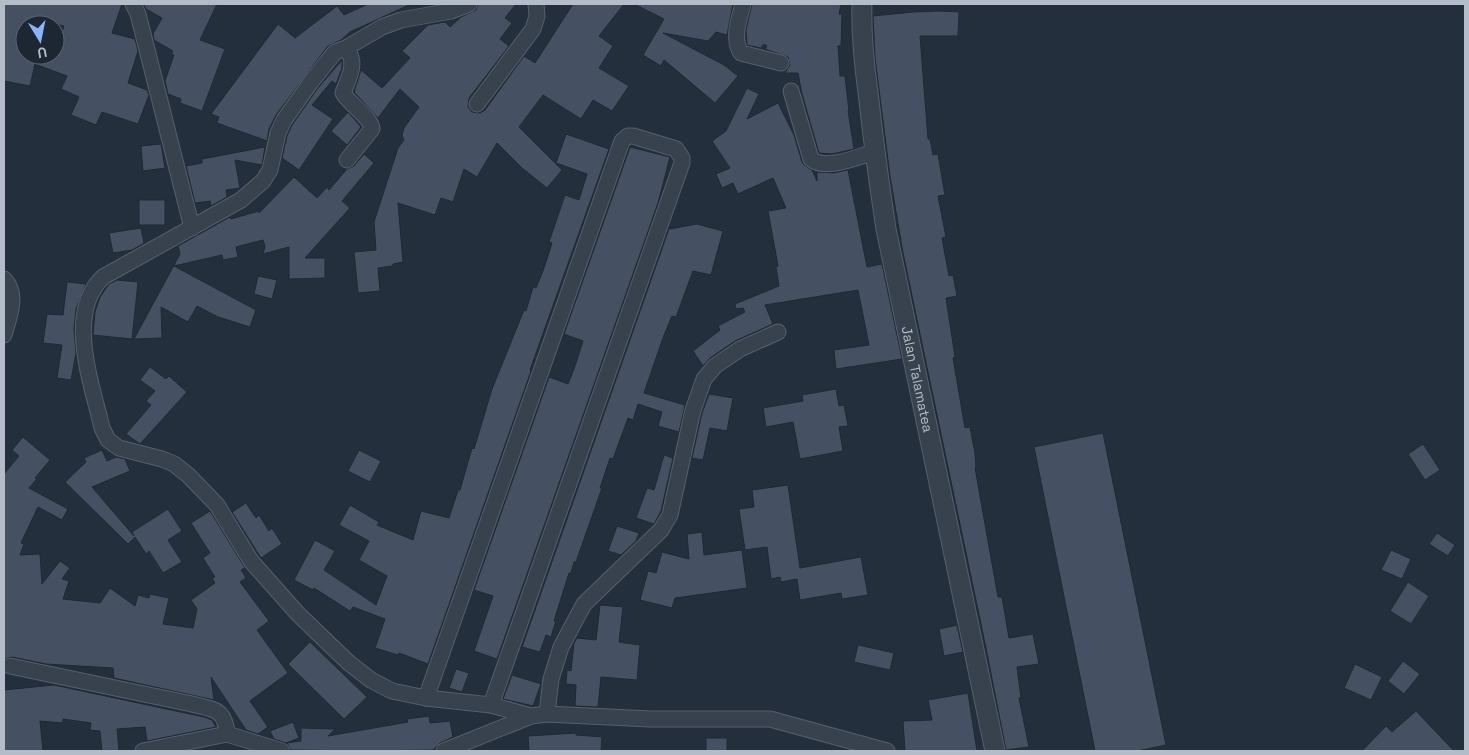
<svg xmlns="http://www.w3.org/2000/svg" width="1469" height="755" font-family="'Space Grotesk',sans-serif">
<style>
.building{fill:#455162;stroke:#1f2835;fill-rule:evenodd}
.lines{fill:none;stroke-linecap:round;stroke-linejoin:round}
.minor-casing{stroke:#565f6c;stroke-width:17}
.tertiary-casing{stroke:#565f6c;stroke-width:21}
.minor{stroke:#38414e;stroke-width:15}
.tertiary{stroke:#38414e;stroke-width:19}
.labels{text-anchor:middle;stroke-width:4;stroke-linejoin:round;paint-order:stroke}
.street-label{font-size:14px;fill:#b4bcc9;stroke:#1d2633}
</style>
<rect width="100%" height="100%" fill="#242f3e"/>
<g class="building">
<path d="M 4,4 L 122,4 L 112,33 L 135,39 L 138,51 L 128,83 L 147,90 L 149,95 L 138,124 L 102,112 L 96,125 L 71,115 L 79,97 L 61,89 L 67,76 L 35,64 L 30,86 L 4,81 ZM 37,21 L 64,26 L 55,51 L 55,55 L 25,55 L 25,25 L 36,25 Z"/>
<polygon points="143,4 217,4 200,40 225,49 202,111 180,103 181,99 168,94 165,81 174,55 171,54 173,51 154,40 153,34 162,18 146,9"/>
<polygon points="368,4 411,4 350,32 341,40 328,46 276,115 269,129 267,141 217,123 219,117 211,114 278,24 295,38 337,6 344,15"/>
<polygon points="478,4 516,4 505,18 512,23 500,39 509,46 469,98 468,107 472,112 480,113 485,110 524,56 535,63 573,4 624,4 599,36 613,46 599,68 629,86 612,111 593,100 581,119 543,95 519,127 562,170 547,188 522,168 497,143 477,177 464,169 453,202 441,198 435,215 398,203 403,262 393,264 393,266 378,268 380,291 358,293 354,252 376,250 374,222 398,148 404,140 402,135 404,128 419,107 400,89 378,118 354,92 361,70 382,88 410,58 402,51 428,25 445,22 450,27 461,17 476,10"/>
<polygon points="634,4 733,4 727,35 716,32 708,41 663,33 724,65 738,76 715,103 664,60 661,66 643,55 664,19"/>
<polygon points="752,4 841,4 839,14 842,14 841,46 838,46 840,76 845,76 849,111 848,111 854,149 832,154 819,153 802,94 798,73 785,73 790,65 788,57 765,49 767,46 764,44 761,48 747,45 746,30"/>
<polygon points="939,11 959,12 958,36 920,36 928,139 930,139 933,155 938,154 945,195 938,196 946,237 942,238 949,276 953,275 957,296 946,298 955,357 953,358 965,428 970,427 975,453 976,467 975,468 998,597 1002,597 1009,638 1033,634 1039,664 1017,667 1021,698 1019,698 1029,747 1006,750 986,648 903,253 890,176 875,58 873,16 914,12"/>
<polygon points="342,60 342,68 336,84 332,81 312,105 333,119 299,170 282,158 287,136 292,125 318,88"/>
<polygon points="747,88 759,94 747,119 778,103 794,135 802,162 804,165 812,170 817,181 817,172 833,173 848,170 867,267 882,264 902,359 836,369 834,350 869,345 858,290 765,305 773,324 735,341 710,358 703,366 693,351 720,330 718,326 745,312 743,308 736,309 735,304 779,286 776,267 778,266 768,211 786,208 773,178 738,194 733,183 722,188 716,174 730,168 712,141 726,131"/>
<polygon points="348,112 361,127 347,145 331,131"/>
<polygon points="566,134 609,149 530,370 531,371 428,664 399,653 398,655 375,648 385,619 353,607 350,611 314,588 313,590 294,580 315,540 335,551 324,570 376,605 387,576 359,560 369,541 339,525 350,505 379,522 377,525 413,540 421,511 449,518 458,490 460,490 472,448 474,449 492,389 524,310 526,311 533,287 536,288 543,271 552,243 549,242 565,195 579,200 587,174 556,163"/>
<polygon points="161,144 165,168 143,171 141,146"/>
<polygon points="265,147 262,165 235,160 240,188 226,190 227,197 211,206 210,201 195,203 186,166 202,163 202,159"/>
<polygon points="630,147 670,157 658,203 497,659 474,651 493,596 474,590 549,377 568,384 574,369 583,341 564,334"/>
<polygon points="364,154 374,163 342,201 350,208 305,258 325,258 325,278 289,279 289,247 263,254 265,246 263,240 236,247 238,257 223,260 222,255 174,266 256,310 250,327 218,317 197,306 188,322 161,307 162,338 134,339 180,254 178,246 230,217 231,219 259,211 259,213 294,177 317,198 327,187 329,190 347,169 354,166"/>
<rect x="139" y="200" width="26" height="25"/>
<polygon points="697,224 723,231 711,275 693,271 676,317 672,316 664,335 644,393 685,405 679,432 658,426 662,412 638,404 633,420 628,418 613,459 610,458 600,488 602,488 576,562 574,562 571,573 569,573 554,621 556,621 551,637 546,635 540,652 522,647 670,226 670,229"/>
<polygon points="141,228 144,243 132,250 113,253 109,233"/>
<polygon points="258,276 277,280 272,299 254,294"/>
<polygon points="117,280 138,282 132,339 93,335 95,312 100,297 109,284"/>
<polygon points="67,282 86,284 76,309 74,329 76,353 71,380 57,378 62,345 43,343 47,314 63,315"/>
<polygon points="150,367 166,379 169,376 187,392 140,444 126,434 151,405 146,401 155,391 140,380"/>
<polygon points="836,389 839,406 844,405 848,426 839,427 843,451 800,459 793,422 766,427 763,408 803,401 802,395"/>
<polygon points="709,394 733,398 727,431 710,428 703,460 692,458 702,413"/>
<polygon points="1103,433 1166,745 1137,751 1095,751 1034,447"/>
<polygon points="23,437 50,460 35,478 37,479 29,488 68,509 62,520 38,507 21,543 24,544 20,555 40,554 42,584 60,561 70,568 62,579 69,581 63,599 100,603 110,588 135,606 138,595 149,598 150,594 169,598 163,624 193,628 197,609 191,600 215,583 212,578 215,577 203,558 210,553 191,523 210,511 245,568 241,570 246,578 240,582 269,621 257,630 288,673 250,701 268,727 258,734 246,730 211,677 214,700 114,678 113,668 46,664 12,657 4,659 4,474 19,456 12,450"/>
<polygon points="1423,444 1440,470 1425,480 1408,454"/>
<polygon points="102,450 107,461 116,457 125,459 130,471 92,487 134,536 132,532 168,509 182,531 168,540 182,562 163,573 149,551 146,554 135,537 128,544 65,482 86,462 84,458"/>
<polygon points="359,450 381,461 370,482 348,471"/>
<polygon points="664,455 673,458 661,511 654,524 636,518 647,488 654,490"/>
<polygon points="788,485 800,568 861,557 868,595 842,599 841,593 800,600 797,579 781,582 780,577 771,579 767,547 745,550 739,509 754,507 752,490"/>
<polygon points="246,503 256,518 259,515 269,531 272,528 282,544 261,558 232,512"/>
<polygon points="617,526 639,533 636,541 621,555 608,551"/>
<polygon points="702,532 704,555 742,550 747,588 675,598 672,608 640,600 648,571 656,573 662,552 689,559 687,534"/>
<polygon points="1437,533 1455,545 1448,556 1429,544"/>
<polygon points="1391,550 1411,559 1402,579 1381,570"/>
<polygon points="1408,582 1429,596 1411,624 1390,611"/>
<polygon points="600,605 623,607 619,642 640,645 637,680 601,677 598,707 575,706 576,685 566,684 567,670 571,671 574,643 577,638 596,640"/>
<polygon points="957,625 963,652 944,656 939,629"/>
<polygon points="310,642 367,697 344,719 288,664"/>
<polygon points="858,645 894,653 890,670 854,662"/>
<polygon points="1403,661 1420,674 1404,694 1388,681"/>
<polygon points="1355,664 1382,677 1371,700 1344,688"/>
<polygon points="456,669 469,673 462,692 449,688"/>
<polygon points="512,675 541,684 533,706 503,699"/>
<polygon points="54,685 204,717 212,720 216,727 147,741 145,727 117,729 119,751 102,751 100,731 90,730 91,723 63,719 63,723 40,721 43,751 4,751 4,690"/>
<polygon points="968,693 977,751 905,751 903,721 932,720 928,700"/>
<polygon points="1416,711 1454,751 1362,751 1386,726 1392,732"/>
<polygon points="429,716 430,723 450,721 453,737 440,743 433,750 365,751 291,750 287,743 301,741 301,728 335,729 328,736 408,722 407,719"/>
<polygon points="293,722 299,738 286,743 274,739 270,731"/>
<polygon points="576,733 576,735 602,737 601,751 529,751 528,736"/>
<rect x="706" y="738" width="21" height="13"/>
</g>
<g class="lines">
<g class="minor-casing">
<g id="minor">
<polyline points="133,4 138,14 192,228"/>
<path d="M 469,4 L 451,11 L 401,20 L 382,27 L 346,48 L 335,52 L 311,82 L 284,120 L 278,133 L 270,170 L 263,181 L 241,200 L 103,277 C 65,313 92,384 102,428 L 108,440 L 119,448 L 162,459 L 174,464 L 188,475 L 217,505 L 251,561 L 298,614 L 349,663 L 371,680 L 392,691 L 426,698 L 491,705 L 531,716"/>
<path d="M 743,4 C 739,19 732,39 741,53 L 781,63"/>
<path d="M 346,48 C 358,62 349,77 343,93 C 350,105 371,117 372,129 L 347,160"/>
<path d="M 791,91 L 811,159 C 826,171 857,157 874,152"/>
<polyline points="477,104 533,29 537,16 536,4"/>
<path d="M 4,279 C 19,294 9,317 4,335"/>
<path d="M 10,666 L 192,704 C 214,710 225,708 227,734"/>
<polyline points="426,698 622,141 628,136 633,136 676,149 682,158 682,163 491,705"/>
<polyline points="547,714 551,679 561,647 584,604 661,530 670,515 693,410 704,379 715,366 740,349 778,332"/>
<polyline points="143,751 227,734 282,751"/>
<polyline points="444,751 531,716 547,714 650,719 770,719 887,751"/>
</g>
</g>
<g class="tertiary-casing">
<g id="tertiary">
<path id="s1" d="M 862,4 C 861,33 864,63 868,92 C 873,138 879,183 886,229 L 995,751"/>
</g>
</g>
<use href="#minor" class="minor"/>
<use href="#tertiary" class="tertiary"/>
</g>
<g class="labels">
<g class="street-label">
<text dy="5" stroke="none"><textPath href="#s1" startOffset="380">Jalan Talamatea</textPath></text>
</g>
</g>
<rect width="1469" height="755" fill="none" stroke="#b4bcc9" stroke-width="10"/>
<g transform="translate(40 40) rotate(170)"><circle r="24" fill="#1d2633" stroke="#59626f"/>
<path d="M0-4L9 19L0 12L-9 19Z" fill="#8ab4f8"/>
<text y="-8" font-size="14" font-weight="bold" text-anchor="middle" fill="#b4bcc9">U</text>
</g>
</svg>
